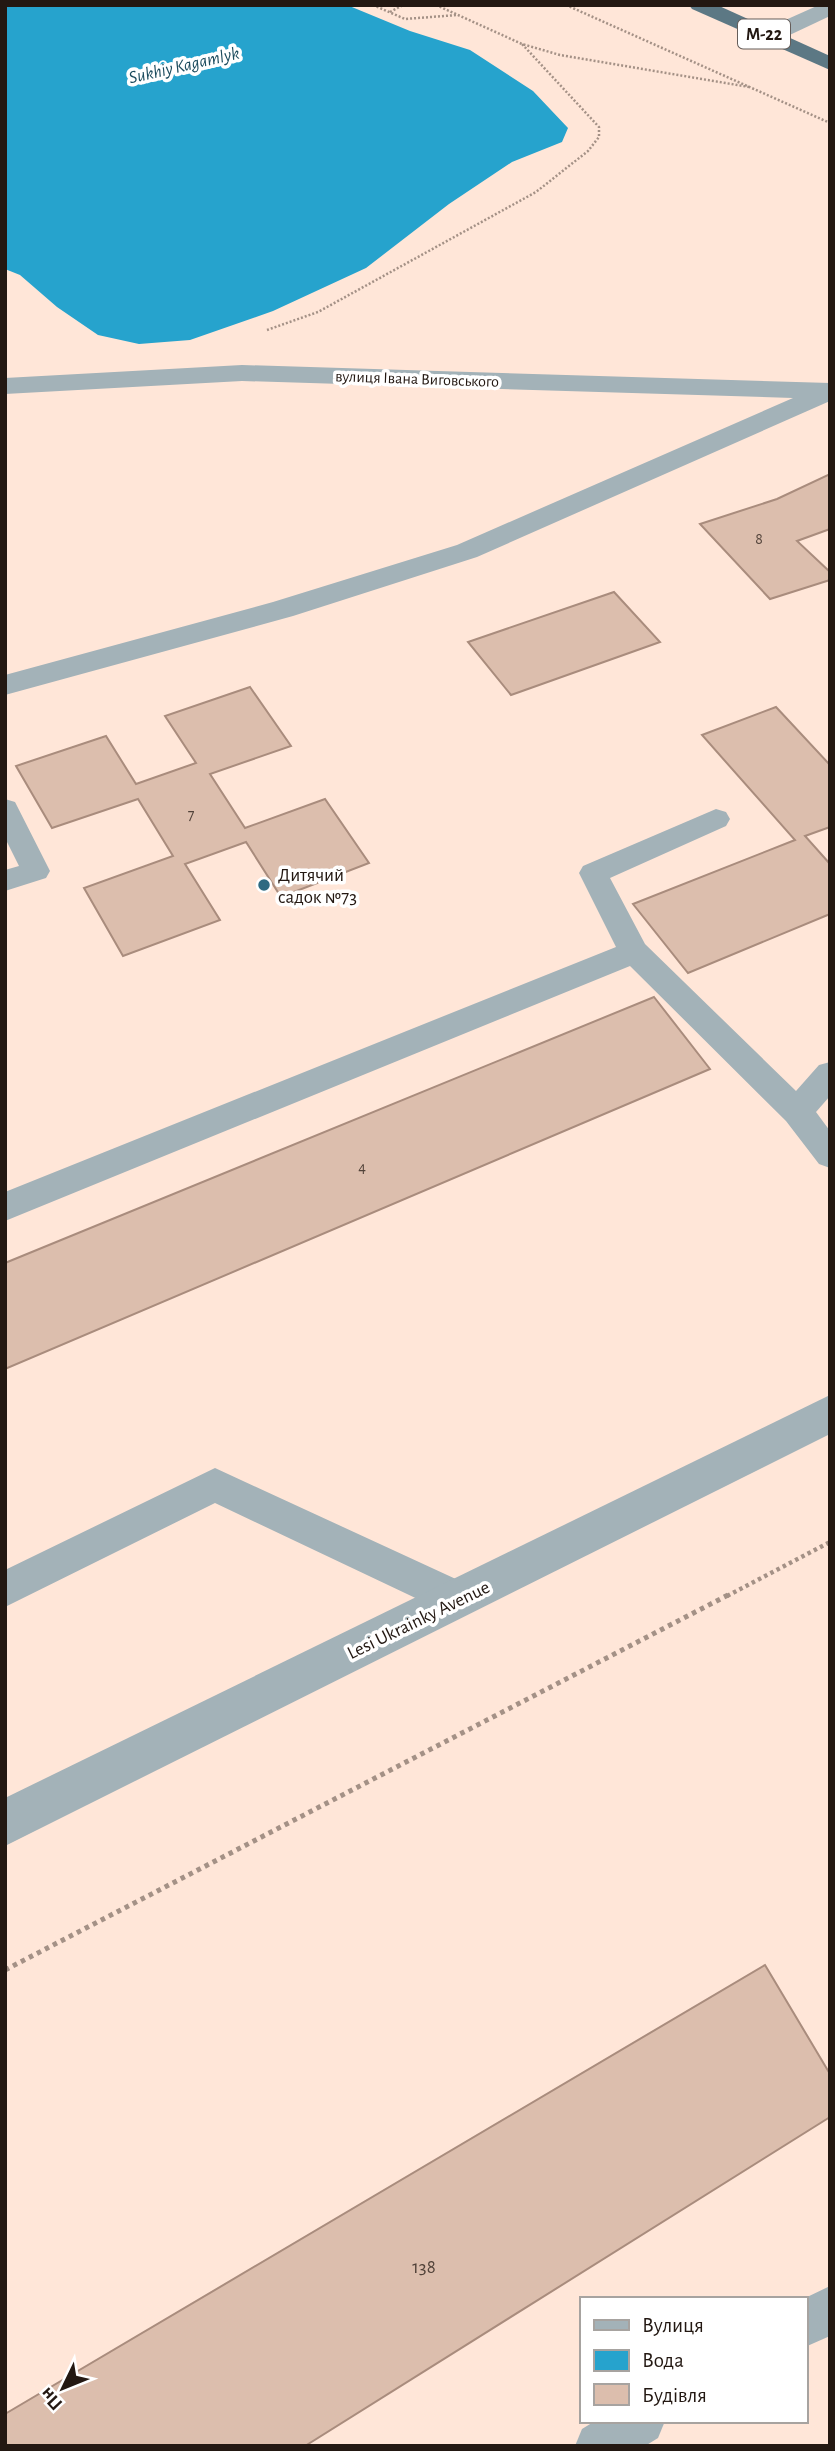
<svg xmlns="http://www.w3.org/2000/svg" width="835" height="2451" font-family="'Alegreya Sans',sans-serif">
<style>
.water{fill:#26a3cd}
.building{fill:#dcbead;stroke:#a98c7d;stroke-width:2}
.lines{fill:none;stroke-linecap:round;stroke-linejoin:round}
.path-far2{stroke:#a49186;stroke-width:2.5;stroke-dasharray:2 2;stroke-linecap:butt}
.path-far1{stroke:#a49186;stroke-width:4.5;stroke-dasharray:3.5 3.5;stroke-linecap:butt}
.path{stroke:#a49186;stroke-width:5;stroke-dasharray:4.5 4.5;stroke-linecap:butt}
.service{fill:#a3b2b8;fill-rule:evenodd}
.minor{fill:#a3b2b8;fill-rule:evenodd}
.tertiary{fill:#a3b2b8;fill-rule:evenodd}
.trunk{fill:#5c7884;fill-rule:evenodd}
.poi-dot{fill:#2e6a81;stroke:#fff;stroke-width:2.5}
.labels{text-anchor:middle;stroke-width:7;stroke-linejoin:round;paint-order:stroke}
.far-street-label{font-size:16px;fill:#231812;stroke:#fff}
.number-label{font-size:16px;fill:#514239}
.shield{fill:#fff;stroke:#655d59;stroke-width:2}
.shield-label{font-size:18px;font-weight:bold;fill:#231812}
.far-water-label{font-size:18px;font-style:italic;fill:#1b4b5d;stroke:#fff}
.poi-label{font-size:19px;fill:#231812;stroke:#fff;text-anchor:start}
.street-label{font-size:19px;fill:#231812;stroke:#fff}
.near-number-label{font-size:19px;fill:#514239}
</style>
<rect width="100%" height="100%" fill="#ffe6d8"/>
<polygon class="water" points="5,5 347,5 410,31 470,50 533,91 568,128 562,142 512,162 449,204 366,268 273,311 190,340 139,344 98,335 57,307 20,275 5,269"/>
<g class="building">
<polygon points="830,474 830,529 797,541 830,572 830,580 770,599 700,524 777,499"/>
<polygon points="614,592 660,642 511,695 468,642"/>
<polygon points="250,687 291,746 210,774 245,828 325,799 369,863 281,897 246,842 185,864 220,920 123,956 84,888 173,856 138,799 52,828 16,766 106,736 136,784 196,763 165,716"/>
<polygon points="776,707 830,765 830,827 805,836 830,864 830,914 688,973 633,904 795,840 702,735"/>
<polygon points="654,997 710,1069 5,1369 5,1263"/>
<polygon points="765,1965 830,2074 830,2117 305,2446 5,2446 5,2414"/>
</g>
<g class="lines">
<g class="path-far2">
<polyline points="373,5 405,19 457,15"/>
<polyline points="436,5 522,44 560,55 749,87"/>
<polyline points="566,5 830,123"/>
<polyline points="390,12 403,5"/>
<polyline points="267,330 318,312 536,192 588,151 599,137 599,127 522,44"/>
</g>
<polyline class="path-far1" points="727,1596 830,1542"/>
<polyline class="path" points="5,1970 730,1594"/>
<g class="service">
<polygon points="5,799 15,802 50,871 46,878 5,891 5,870 19,866 5,838"/>
<polygon points="716,809 726,812 730,819 726,826 610,878 645,944 796,1091 819,1065 830,1062 830,1096 816,1112 830,1131 830,1168 819,1164 786,1121 630,966 5,1221 5,1192 616,947 579,873 583,866"/>
<polygon points="215,1468 471,1586 477,1599 471,1612 458,1617 445,1612 215,1503 5,1607 5,1570"/>
<polygon points="830,2286 830,2336 805,2347 805,2299 803,2299"/>
<polygon points="595,2421 665,2421 658,2438 645,2446 575,2446 582,2429"/>
</g>
<g class="minor">
<polygon points="819,5 830,5 830,16 777,41 761,41 758,36 761,31"/>
<polygon points="242,365 830,383 830,401 477,557 293,616 5,695 5,675 273,602 457,545 793,398 242,381 5,394 5,378"/>
</g>
<polygon class="tertiary" points="830,1395 830,1434 5,1846 5,1798"/>
<polygon class="trunk" points="689,5 717,5 830,56 830,70 692,9"/>
</g>
<circle class="poi-dot" cx="264" cy="885" r="7"/>
<g class="labels">
<g class="far-street-label">
<text transform="translate(417 378) rotate(2)" y="6">вулиця Івана Виговського</text>
</g>
<g class="number-label">
<text x="759" y="544">8</text>
<text x="191" y="820">7</text>
<text x="362" y="1172">4</text>
</g>
<rect class="shield" x="738" y="19.5" width="52" height="29" rx="5"/>
<g class="shield-label">
<text x="764" y="40">М-22</text>
</g>
<g class="far-water-label">
<text transform="translate(184 65) rotate(-13)" y="6">Sukhiy Kagamlyk</text>
</g>
<g class="poi-label">
<text x="278" y="881">Дитячий<tspan x="278" dy="22">садок №73</tspan></text>
</g>
<g class="street-label">
<text transform="translate(418 1619) rotate(-26)" y="7">Lesi Ukrainky Avenue</text>
</g>
<g class="near-number-label">
<text x="424" y="2273">138</text>
</g>
</g>
<rect width="835" height="2451" fill="none" stroke="#231812" stroke-width="14"/>
<rect x="580" y="2297" width="228" height="126" fill="#ffffff" stroke="#a7a3a0" stroke-width="2"/>
<rect x="594" y="2320" width="35" height="10" fill="#a3b2b8" stroke="#a7a3a0" stroke-width="2"/>
<text x="642" y="2332" font-size="21" fill="#231812">Вулиця</text>
<rect x="594" y="2350" width="35" height="21" fill="#26a3cd" stroke="#a7a3a0" stroke-width="2"/>
<text x="642" y="2367" font-size="21" fill="#231812">Вода</text>
<rect x="594" y="2384" width="35" height="21" fill="#dcbead" stroke="#a7a3a0" stroke-width="2"/>
<text x="642" y="2402" font-size="21" fill="#231812">Будівля</text>
<g transform="translate(63 2388) rotate(227)" stroke="#ffffff" stroke-width="5" paint-order="stroke">
<path d="M0-5L12 26L0 18L-12 26Z" fill="#231812"/>
<text y="-10" font-size="19" font-weight="bold" text-anchor="middle" fill="#231812">Пн</text>
</g>
</svg>
